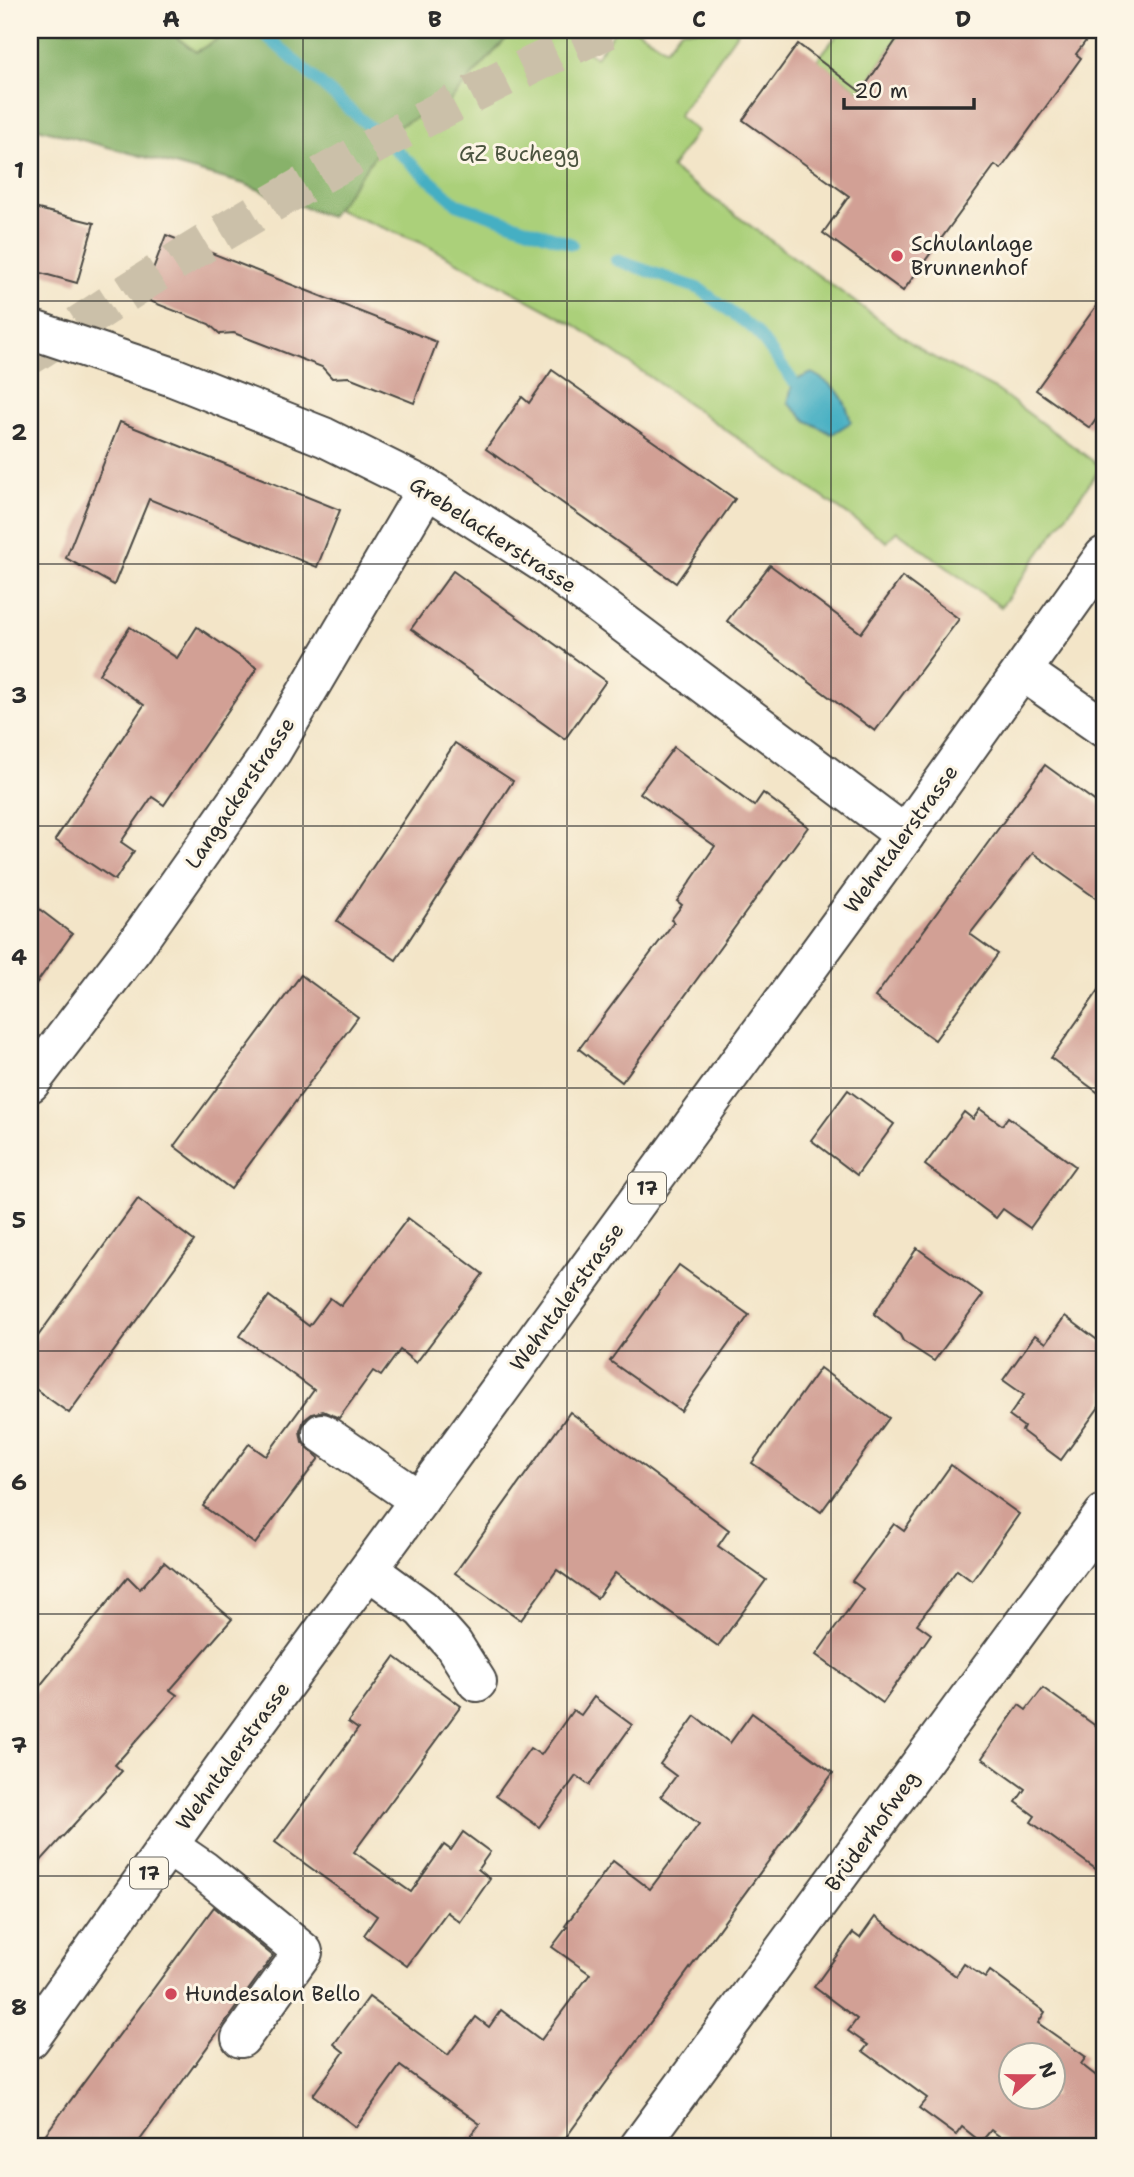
<svg xmlns="http://www.w3.org/2000/svg" width="1134" height="2177" font-family="'Shantell Sans',sans-serif">
<style>
.green{fill:#abd07a;stroke:#6b7e52;stroke-width:2}
.forest{fill:#88b26a;stroke:#5a6e4a;stroke-width:2}
.water{fill:#44afc3;stroke:#386d77;stroke-width:2}
.lines{fill:none;stroke-linecap:round;stroke-linejoin:round}
.stream{stroke:#44afc3;stroke-width:12}
.building{fill:#d2a095;fill-rule:evenodd}
.minor-tunnel{stroke:#cbc0a9;stroke-width:38;stroke-dasharray:38 19;stroke-linecap:butt}
.minor-casing{stroke:#494743;stroke-width:42}
.major-casing{stroke:#494743;stroke-width:42}
.minor{stroke:#fff;stroke-width:38}
.major{stroke:#fff;stroke-width:38}
.grid{fill:none;stroke:#2b2b2b;stroke-width:2;stroke-opacity:0.55}
.poi-dot{fill:#d1495b;stroke:#fcf5e5;stroke-width:2.5}
.labels{text-anchor:middle;stroke-width:6;stroke-linejoin:round;paint-order:stroke}
.shield{fill:#fcf5e5;stroke:#6a6863;stroke-width:2}
.shield-label{font-size:19px;font-weight:bold;fill:#2b2b2b}
.park-label{font-size:21px;fill:#4b543f;stroke:#fcf5e5}
.poi-label{font-size:21px;fill:#2b2b2b;stroke:#fcf5e5;text-anchor:start}
.street-label{font-size:21px;fill:#2b2b2b;stroke:#fcf5e5}
.neatline{fill:none;stroke:#2b2b2b;stroke-width:2.5}
.grid-label{font-size:23px;text-anchor:middle;font-weight:bold;fill:#2b2b2b}
</style>
<rect width="100%" height="100%" fill="#fcf5e5"/>
<filter id="ink" filterUnits="userSpaceOnUse"><feTurbulence type="fractalNoise" baseFrequency=".0143" numOctaves="2"/><feDisplacementMap in="SourceGraphic" scale="14" xChannelSelector="R" yChannelSelector="G"/><feConvolveMatrix kernelMatrix="1 2 1 2 8 2 1 2 1" color-interpolation-filters="sRGB"/></filter>
<filter id="wash" filterUnits="userSpaceOnUse"><feTurbulence type="fractalNoise" baseFrequency=".00686" numOctaves="4" result="noise"/><feDisplacementMap in="SourceGraphic" scale="28" xChannelSelector="R" yChannelSelector="G"/><feGaussianBlur stdDeviation="1.57" result="paint"/><feColorMatrix in="noise" values="0 0 0 0 0 0 0 0 0 0 0 0 0 0 0 0 0 1.4 0 .05"/><feComposite in="paint" operator="in"/></filter>
<g filter="url(#wash)">
<rect width="100%" height="100%" fill="#f3e5c8"/>
<g class="green">
<polygon points="30,30 558,30 596,57 615,30 637,30 666,49 681,30 739,30 678,116 697,131 671,168 925,353 997,390 1101,467 1001,607 897,531 887,542 575,325 422,243 229,167"/>
<polygon points="841,30 903,30 861,92 817,60"/>
</g>
<polygon class="forest" points="30,30 167,30 196,52 221,37 222,30 514,30 447,104 396,127 330,217 244,184 30,126"/>
<path class="water" d="M 812,373 C 837,387 844,394 851,422 L 832,434 L 807,421 L 788,403 L 793,381 Z"/>
<g class="lines">
<g class="stream">
<polyline points="254,30 263,33 457,204 572,244"/>
<polyline points="616,260 700,289 756,331 793,381"/>
</g>
</g>
<g id="blocks">
<g class="building">
<polygon points="903,30 1094,30 1076,54 1081,58 1001,169 995,165 903,291 823,233 849,196 743,120 798,44 861,92"/>
<polygon points="30,207 94,223 77,283 30,270"/>
<polygon points="166,235 437,342 414,403 349,377 332,378 322,367 234,333 220,334 209,324 142,298"/>
<polygon points="1104,295 1104,408 1090,428 1036,390"/>
<polygon points="552,370 735,499 676,583 486,449 522,397 529,403"/>
<polygon points="120,422 340,510 317,567 149,499 114,585 66,558"/>
<polygon points="770,565 861,633 902,577 959,619 875,731 727,621"/>
<polygon points="453,571 606,681 565,739 411,629"/>
<polygon points="130,627 177,658 197,627 257,668 164,805 152,797 121,842 134,851 115,880 55,840 144,705 99,674"/>
<polygon points="455,743 513,781 396,960 337,921"/>
<polygon points="674,747 754,806 763,793 808,827 622,1082 579,1049 674,922 671,920 682,905 677,901 715,846 640,793"/>
<polygon points="1045,765 1104,808 1104,904 1033,853 970,934 998,954 935,1040 875,997"/>
<polygon points="30,902 72,934 30,992"/>
<polygon points="301,975 358,1017 231,1189 174,1146"/>
<polygon points="1104,983 1104,1097 1051,1058"/>
<polygon points="848,1090 894,1124 857,1175 811,1140"/>
<polygon points="980,1109 1002,1125 1008,1117 1075,1166 1030,1228 1003,1209 996,1218 925,1165 964,1112 973,1119"/>
<polygon points="138,1199 194,1241 69,1413 30,1385 30,1347"/>
<polygon points="408,1218 483,1274 416,1363 400,1350 381,1376 373,1371 339,1418 323,1411 312,1414 304,1420 300,1431 302,1442 319,1458 255,1544 203,1506 249,1444 266,1456 314,1390 240,1336 269,1296 309,1326 330,1298 341,1306"/>
<polygon points="917,1248 983,1295 934,1361 903,1341 900,1335 874,1314"/>
<polygon points="679,1265 749,1315 681,1411 610,1361"/>
<polygon points="1065,1316 1104,1345 1104,1400 1061,1460 1022,1431 1024,1427 1009,1416 1024,1395 1003,1380 1035,1335 1046,1343"/>
<polygon points="820,1368 889,1418 821,1512 752,1463"/>
<polygon points="570,1412 729,1530 718,1546 766,1580 718,1646 615,1573 597,1598 557,1570 521,1620 455,1573"/>
<polygon points="951,1465 1019,1514 972,1581 957,1570 917,1624 931,1634 883,1703 816,1655 863,1589 852,1581 894,1524 904,1531"/>
<polygon points="164,1562 232,1619 170,1690 177,1695 115,1765 122,1771 30,1873 30,1698 128,1577 140,1589"/>
<polygon points="395,1657 461,1706 354,1852 411,1892 444,1845 451,1850 463,1832 490,1852 478,1869 490,1879 460,1922 447,1912 407,1966 364,1935 377,1916 275,1842 358,1729 348,1722"/>
<polygon points="1043,1688 1104,1732 1104,1875 1031,1822 1035,1816 1016,1802 1025,1789 982,1758 1019,1705 1026,1710"/>
<polygon points="594,1697 632,1725 589,1785 576,1776 539,1827 496,1796 530,1748 541,1755 573,1710 581,1715"/>
<polygon points="752,1713 833,1773 559,2147 462,2147 480,2124 400,2066 356,2127 313,2095 344,2052 334,2044 369,1997 448,2055 476,2017 489,2027 501,2010 541,2040 590,1974 552,1947 567,1927 565,1926 613,1861 650,1889 699,1824 661,1796 676,1776 660,1764 695,1716 730,1743"/>
<polygon points="214,1907 273,1956 135,2147 36,2147"/>
<path d="M 875,1917 L 956,1976 L 964,1964 L 985,1978 L 990,1971 L 1045,2012 L 1038,2023 L 1086,2057 L 1081,2064 L 1104,2082 L 1104,2147 L 1014,2147 L 991,2130 L 981,2142 L 962,2127 L 956,2135 L 919,2108 L 927,2098 L 863,2051 L 868,2045 L 848,2031 L 857,2019 L 814,1987 L 853,1933 L 860,1938 ZM 1012,2054 L 1054,2054 L 1054,2096 L 1012,2096 Z"/>
</g>
</g>
</g>
<g filter="url(#ink)">
<use href="#blocks" fill-opacity="0" stroke="#494743" stroke-width="2"/>
<g class="lines">
<path class="minor-tunnel" d="M 30,356 C 88,319 145,280 204,244 C 334,165 469,91 608,30"/>
<g class="minor-casing">
<g id="minor">
<polyline points="30,329 173,377 324,437 427,488 545,564 905,835"/>
<polyline points="1022,671 1104,728"/>
<polyline points="30,1083 134,947 272,751 427,488"/>
<polyline points="322,1433 419,1500"/>
<polyline points="369,1570 422,1609 453,1644 477,1682"/>
<polyline points="168,1846 203,1870 303,1952 241,2038"/>
<polyline points="639,2147 1104,1514"/>
</g>
</g>
<g class="major-casing">
<polyline id="major" points="30,2039 224,1767 905,835 1104,556"/>
</g>
<use href="#minor" class="minor"/>
<use href="#major" class="major"/>
</g>
</g>
<path class="grid" d="M 303,30 L 303,2147M 567,30 L 567,2147M 831,30 L 831,2147M 30,301 L 1104,301M 30,564 L 1104,564M 30,826 L 1104,826M 30,1088 L 1104,1088M 30,1351 L 1104,1351M 30,1614 L 1104,1614M 30,1876 L 1104,1876"/>
<g class="poi-dot">
<circle cx="897" cy="256" r="7"/>
<circle cx="171" cy="1994" r="7"/>
</g>
<g class="labels">
<g class="shield">
<rect x="628" y="1172.5" width="38" height="31" rx="5"/>
<rect x="130" y="1857.5" width="38" height="31" rx="5"/>
</g>
<g class="shield-label">
<text x="647" y="1195">17</text>
<text x="149" y="1880">17</text>
</g>
<g class="park-label">
<text x="519" y="161">GZ Buchegg</text>
</g>
<g class="poi-label">
<text x="911" y="251">Schulanlage<tspan x="911" dy="24">Brunnenhof</tspan></text>
<text x="185" y="2001">Hundesalon Bello</text>
</g>
<g class="street-label">
<text transform="translate(493 535) rotate(33)" y="7">Grebelackerstrasse</text>
<text transform="translate(240 793) rotate(-56)" y="7">Langackerstrasse</text>
<text transform="translate(901 839) rotate(-54)" y="7">Wehntalerstrasse</text>
<text transform="translate(567 1297) rotate(-54)" y="7">Wehntalerstrasse</text>
<text transform="translate(233 1756) rotate(-54)" y="7">Wehntalerstrasse</text>
<text transform="translate(872 1831) rotate(-54)" y="7">Brüderhofweg</text>
</g>
</g>
<rect width="1134" height="2177" fill="none" stroke="#fcf5e5" stroke-width="77"/>
<g transform="translate(1032 2076) rotate(69)"><circle r="33" fill="#fcf5e5" stroke="#a8a49b" stroke-width="2"/>
<path d="M0-5L12 26L0 18L-12 26Z" fill="#d1495b"/>
<text y="-10" font-size="19" font-weight="bold" text-anchor="middle" fill="#2b2b2b">N</text>
</g>
<path d="M844 98v10h130v-10" fill="none" stroke="#2b2b2b" stroke-width="3.5"/>
<text x="854" y="98" font-size="21" fill="#2b2b2b" stroke="#fcf5e5" stroke-width="5" paint-order="stroke">20 m</text>
<rect x="38" y="38" width="1058" height="2100" class="neatline"/>
<g class="grid-label">
<text x="171" y="27">A</text>
<text x="435" y="27">B</text>
<text x="699" y="27">C</text>
<text x="963" y="27">D</text>
<text x="19" y="178">1</text>
<text x="19" y="440">2</text>
<text x="19" y="703">3</text>
<text x="19" y="965">4</text>
<text x="19" y="1228">5</text>
<text x="19" y="1490">6</text>
<text x="19" y="1753">7</text>
<text x="19" y="2015">8</text>
</g>
</svg>
